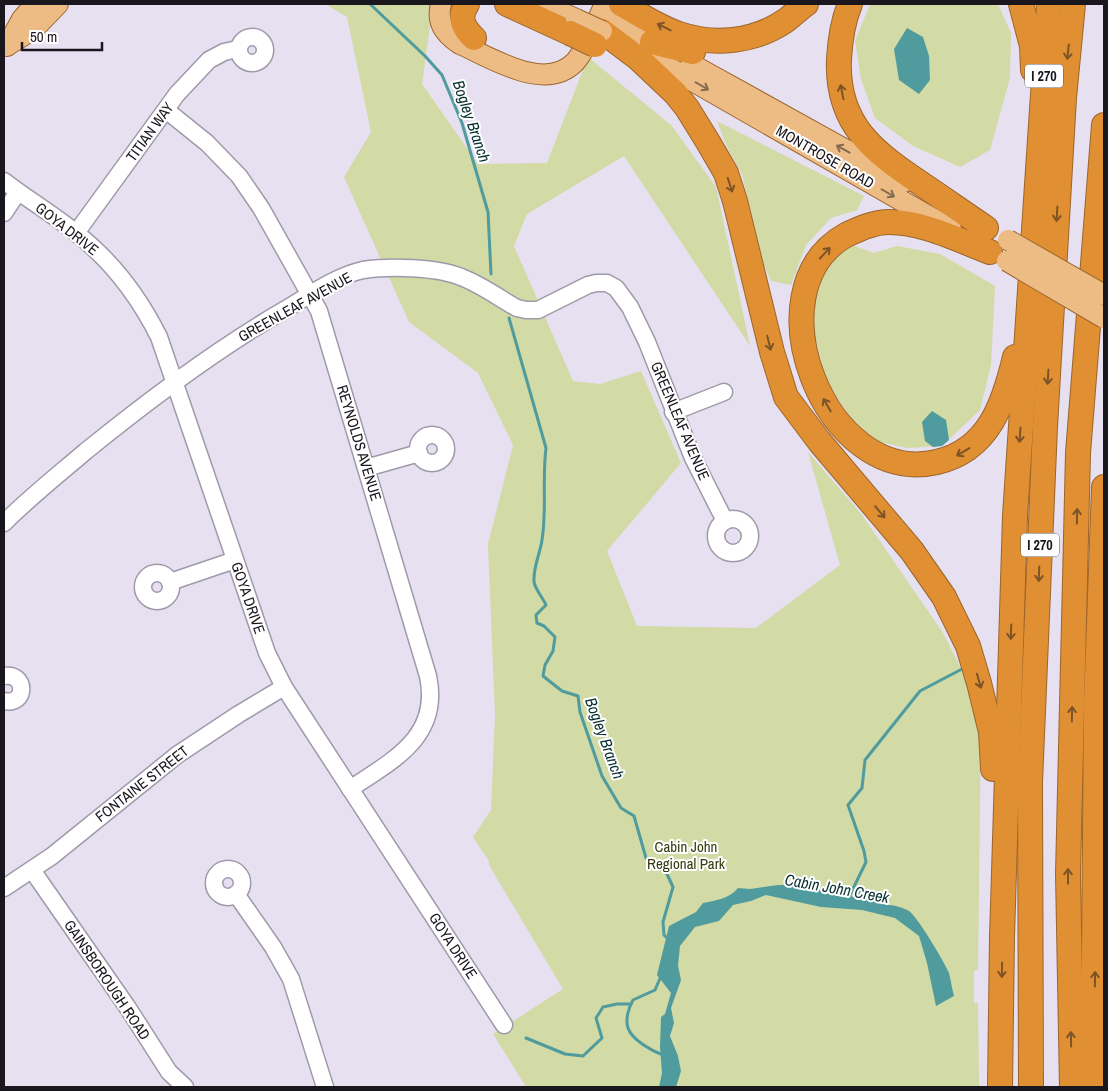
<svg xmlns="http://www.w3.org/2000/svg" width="1108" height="1091" font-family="'Archivo Narrow',sans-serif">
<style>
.green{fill:#d2daa5}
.water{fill:#4f9b9d}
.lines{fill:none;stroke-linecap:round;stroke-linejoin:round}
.stream{stroke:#4f9b9d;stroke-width:3}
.minor-casing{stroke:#9f9aaa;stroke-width:19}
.major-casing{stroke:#9b652b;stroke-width:22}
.highway-casing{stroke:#9b652b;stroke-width:26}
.minor{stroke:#fff;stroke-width:16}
.major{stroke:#edbc85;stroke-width:20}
.highway{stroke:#e18f33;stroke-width:24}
.major-bridge-casing{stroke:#9b652b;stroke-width:22;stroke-linecap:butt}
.highway-bridge-casing{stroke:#9b652b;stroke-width:26;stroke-linecap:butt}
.major-bridge{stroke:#edbc85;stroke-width:20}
.highway-bridge{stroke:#e18f33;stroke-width:24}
.oneway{stroke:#7d5328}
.oneway2{stroke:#836a51}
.labels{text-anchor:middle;stroke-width:4;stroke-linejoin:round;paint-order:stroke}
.shield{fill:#fff;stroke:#5e5d61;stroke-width:1}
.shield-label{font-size:14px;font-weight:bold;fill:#19171d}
.street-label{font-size:15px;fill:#19171d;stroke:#fff}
.park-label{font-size:15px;fill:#353a0e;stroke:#fff}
.water-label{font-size:16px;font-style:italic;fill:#083031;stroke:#fff}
</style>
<rect width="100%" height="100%" fill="#e6e0f1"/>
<g class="green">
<polygon points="325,4 433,4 422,84 478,164 547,163 588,57 672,126 716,187 750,346 624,156 527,214 514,246 573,381 600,384 641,371 681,463 607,551 637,626 756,628 840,565 808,452 862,515 943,633 970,686 969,700 981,720 978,970 974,971 974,1003 978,1003 979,1087 526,1087 493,1034 563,989 489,865 489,861 473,837 491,810 495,715 488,544 513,445 478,373 409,322 344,177 371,132 347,17"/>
<polygon points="870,4 998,4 1011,33 1010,78 990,150 960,167 913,146 875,118 861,79 855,41"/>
<polygon points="717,121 864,196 857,210 831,218 806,245 791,285 771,281 763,262 742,174 727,147"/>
<polygon points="849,244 874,253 897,246 940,254 995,286 991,365 980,410 942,446 907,448 875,441 851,418 827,383 815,337 810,302 823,266"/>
</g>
<g class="water">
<polygon points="907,28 923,37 929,56 930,80 919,94 899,80 894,49"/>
<polygon points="932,411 946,420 949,440 942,446 933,447 925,441 922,422"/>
<path d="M 778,885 L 792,885 L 855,897 L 859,887 C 871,910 890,900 909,911 C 917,916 945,963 949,973 C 951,981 952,989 954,996 L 936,1006 L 927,963 L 919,936 L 895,918 L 862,910 L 821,907 L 766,895 L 751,901 L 733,905 L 719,921 L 695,927 L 680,946 L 678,966 L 681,980 L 671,1008 L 674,1023 L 670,1036 L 678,1056 L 681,1071 L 676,1087 L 659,1087 L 662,1073 L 660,1047 L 661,1017 L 665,1014 L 671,993 L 657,975 L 669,926 L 696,912 L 703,903 C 717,900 729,899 738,888 L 750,889 Z"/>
</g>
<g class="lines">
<g class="stream">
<polyline points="370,4 425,56 442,75 462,123 488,212 491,274"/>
<path d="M 509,318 L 546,448 C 542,479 547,510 542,540 C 540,554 533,567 534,582 C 535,589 543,598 546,605 L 536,615 L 537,623 L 544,626 L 555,637 L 553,651 L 545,665 L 543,676 L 562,691 L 578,696 L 580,712 L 602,776 L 621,808 L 634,816 L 646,858 L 667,874 L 673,887 L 663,922 L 664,935 L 668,939"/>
<polyline points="848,899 866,862 864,851 848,805 862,788 865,760 920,691 964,668"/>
<path d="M 661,976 L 655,990 L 633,1000 C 629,1007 625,1019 628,1028 C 632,1040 652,1051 663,1055"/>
<polyline points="526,1038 565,1054 583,1056 602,1038 596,1018 603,1007 617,1004 631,1004"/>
</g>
<g class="minor-casing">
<g id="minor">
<circle cx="252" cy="50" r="13"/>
<path d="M 166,110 L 207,143 L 239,176 L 261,208 L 319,311 L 428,676 C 441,737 393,760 350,789"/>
<path d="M 4,181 C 27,199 53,214 76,233 C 112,261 139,297 159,337 L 267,653 L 284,687 L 504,1025"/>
<polyline points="4,213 18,192"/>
<polyline points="76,233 177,94 209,60 224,52 238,49"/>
<polyline points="673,412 724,392"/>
<circle cx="432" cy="449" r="14"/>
<polyline points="366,468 419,453"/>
<circle cx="733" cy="536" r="17"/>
<path d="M 4,523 C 30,497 58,475 86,451 C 150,399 215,350 286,309 C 310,295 336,276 363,270 C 389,266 437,267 461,277 C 480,284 499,298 517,308 L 526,310 L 538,310 L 588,285 L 596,283 L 607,283 L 616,288 L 630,307 L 647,342 L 693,458 L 725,521"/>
<circle cx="157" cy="587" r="14"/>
<polyline points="170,582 235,560"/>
<path d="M 4,676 C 27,672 27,706 4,701"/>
<circle cx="228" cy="883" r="14"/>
<polyline points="32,870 128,1008 169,1072 185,1087"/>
<polyline points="4,888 52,856 177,755 239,714 284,687"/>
<polyline points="236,894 273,947 291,979 325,1087"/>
</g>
</g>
<g class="major-casing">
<g id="major">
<path d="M 441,4 C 436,23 445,34 460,44 C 492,58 545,93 575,62 C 586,50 597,20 605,4"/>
<polyline points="542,4 576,19"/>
<polyline points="608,19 661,48"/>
<polyline points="8,45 34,29 58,4"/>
<polyline points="7,46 22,19 35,4"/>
<polyline points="635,48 951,229"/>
<polyline points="691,64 904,182"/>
</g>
</g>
<g class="highway-casing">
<g id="highway">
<path d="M 467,4 C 458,17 463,28 474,38"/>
<polyline points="507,4 570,33"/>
<path d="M 621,4 C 639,14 658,27 679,34 C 714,46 754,42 785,21 C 792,16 799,9 806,4"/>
<path d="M 850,4 C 843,21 840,41 839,59 C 836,125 874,152 923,185 C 944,199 965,214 986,228"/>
<polyline points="1021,4 1032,46 1033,70"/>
<polyline points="602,31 639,59 675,93 687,108 708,142 726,173 735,201 772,352 786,397 819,441 912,551 944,597 968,646 979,683 991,732 993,769"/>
<polyline points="652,42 693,52"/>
<path d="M 990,252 C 958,240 923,222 889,222 C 874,222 859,229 846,235 C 749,289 825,488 937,462 C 989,450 1004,403 1015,357"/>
<polyline points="1000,1087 1002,937 1015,516 1049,4"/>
<polyline points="1031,1087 1030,782 1045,427 1064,98 1073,4"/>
<polyline points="1072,1087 1068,874 1078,453 1104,125"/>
<polyline points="1093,1087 1096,705 1104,487"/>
</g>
</g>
<use href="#minor" class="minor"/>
<use href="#major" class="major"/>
<use href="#highway" class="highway"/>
<g class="major-bridge-casing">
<g id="major-bridge">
<polyline points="576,19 602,31"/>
<polyline points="1008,240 1104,295"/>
<polyline points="1007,261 1104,318"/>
</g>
</g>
<g class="highway-bridge-casing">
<polyline id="highway-bridge" points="570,33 595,45"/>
</g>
<use href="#major-bridge" class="major-bridge"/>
<use href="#highway-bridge" class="highway-bridge"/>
</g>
<defs><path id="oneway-shaft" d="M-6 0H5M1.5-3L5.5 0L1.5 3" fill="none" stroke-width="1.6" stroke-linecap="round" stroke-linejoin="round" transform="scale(1.25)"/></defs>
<g class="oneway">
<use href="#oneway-shaft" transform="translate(664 27) rotate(-154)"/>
<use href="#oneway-shaft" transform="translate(1068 52) rotate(96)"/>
<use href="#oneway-shaft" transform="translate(842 92) rotate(-101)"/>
<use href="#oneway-shaft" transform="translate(730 185) rotate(72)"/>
<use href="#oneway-shaft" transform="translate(1057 214) rotate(93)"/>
<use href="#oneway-shaft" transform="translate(825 253) rotate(-47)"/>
<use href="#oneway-shaft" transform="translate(769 343) rotate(76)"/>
<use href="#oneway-shaft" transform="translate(1048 377) rotate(93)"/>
<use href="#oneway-shaft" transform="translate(827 405) rotate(-120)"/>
<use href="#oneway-shaft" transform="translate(1020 435) rotate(94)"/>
<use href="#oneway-shaft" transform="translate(963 452) rotate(149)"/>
<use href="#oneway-shaft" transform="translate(880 512) rotate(50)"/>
<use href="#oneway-shaft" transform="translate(1077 516) rotate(-89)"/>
<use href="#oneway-shaft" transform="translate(1039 574) rotate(92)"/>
<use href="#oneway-shaft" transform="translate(1011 632) rotate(92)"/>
<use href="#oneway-shaft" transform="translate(979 681) rotate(74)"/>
<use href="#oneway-shaft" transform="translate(1072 714) rotate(-89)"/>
<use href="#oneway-shaft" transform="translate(1068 876) rotate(-90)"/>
<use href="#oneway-shaft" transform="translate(1002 970) rotate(91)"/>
<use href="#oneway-shaft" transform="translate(1095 979) rotate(-89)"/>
<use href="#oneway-shaft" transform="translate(1071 1039) rotate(-91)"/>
</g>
<g class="oneway2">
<use href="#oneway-shaft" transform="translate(702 86) rotate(30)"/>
<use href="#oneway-shaft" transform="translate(843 149) rotate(-151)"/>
<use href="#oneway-shaft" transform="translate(888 193) rotate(30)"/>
</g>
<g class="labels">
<g class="shield">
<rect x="1025" y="64.5" width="38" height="23" rx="4"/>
<rect x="1021" y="533.5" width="38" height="23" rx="4"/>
</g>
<g class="shield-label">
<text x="1044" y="81">I 270</text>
<text x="1040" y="550">I 270</text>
</g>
<g class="street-label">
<text transform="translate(150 132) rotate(-54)" y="5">TITIAN WAY</text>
<text transform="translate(825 157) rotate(30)" y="5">MONTROSE ROAD</text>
<text transform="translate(67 229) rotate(38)" y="5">GOYA DRIVE</text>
<text transform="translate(295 307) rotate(-29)" y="5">GREENLEAF AVENUE</text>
<text transform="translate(680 421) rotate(67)" y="5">GREENLEAF AVENUE</text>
<text transform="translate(359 443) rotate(73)" y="5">REYNOLDS AVENUE</text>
<text transform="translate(248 598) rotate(71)" y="5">GOYA DRIVE</text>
<text transform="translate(142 784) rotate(-38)" y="5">FONTAINE STREET</text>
<text transform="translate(453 946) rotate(57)" y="5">GOYA DRIVE</text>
<text transform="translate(107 980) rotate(56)" y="5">GAINSBOROUGH ROAD</text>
</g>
<g class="park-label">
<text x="686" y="852">Cabin John<tspan x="686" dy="17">Regional Park</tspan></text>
</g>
<g class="water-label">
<text transform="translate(472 121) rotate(71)" y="6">Bogley Branch</text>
<text transform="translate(605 738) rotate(70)" y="6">Bogley Branch</text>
<text transform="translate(837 888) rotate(10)" y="6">Cabin John Creek</text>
</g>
</g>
<rect width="1108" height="1091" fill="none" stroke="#19171d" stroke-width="10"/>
<path d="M22 42v8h80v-8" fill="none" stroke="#19171d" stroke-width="2.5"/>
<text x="30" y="42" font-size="15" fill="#19171d" stroke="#ffffff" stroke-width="4" paint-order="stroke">50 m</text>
</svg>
